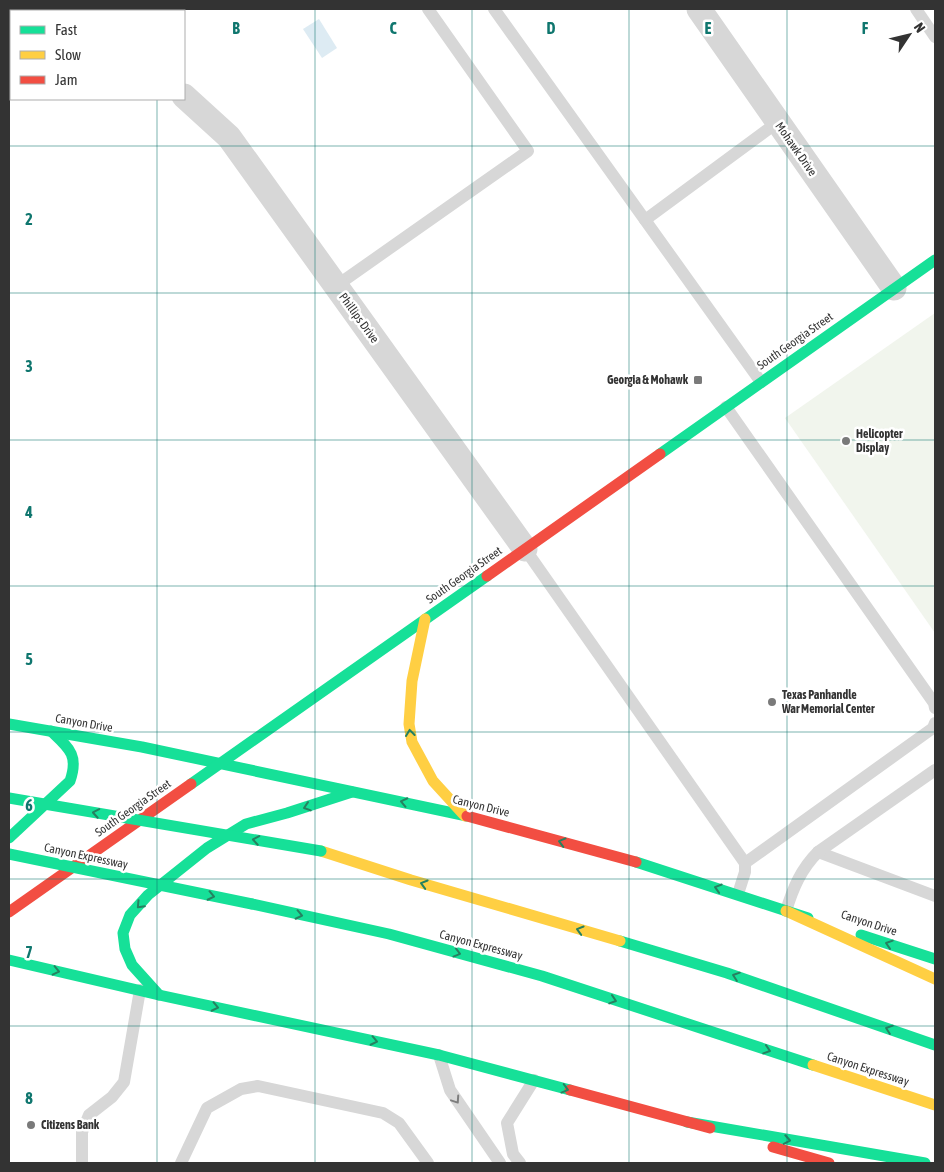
<svg xmlns="http://www.w3.org/2000/svg" width="944" height="1172" font-family="'Asap Condensed',sans-serif">
<style>
.green{fill:#f1f5ed}
.water{fill:#ddebf3}
.lines{fill:none;stroke-linecap:round;stroke-linejoin:round}
.lane{stroke:#d7d7d7;stroke-width:12}
.street{stroke:#d7d7d7;stroke-width:25}
.fast{stroke:#16e098;stroke-width:11}
.slow{stroke:#ffcf43;stroke-width:11}
.jam{stroke:#f24e42;stroke-width:11}
.fast-bridge{stroke:#16e098;stroke-width:11}
.oneway{stroke:#268160}
.oneway2{stroke:#7d7d7d}
.grid{fill:none;stroke:#0f766e;stroke-width:1;stroke-opacity:0.55}
.poi-dot{fill:#7a7a7a;stroke:#fff;stroke-width:2}
.labels{text-anchor:middle;stroke-width:5;stroke-linejoin:round;paint-order:stroke}
.street-label{font-size:12px;fill:#333;stroke:#fff}
.poi-label{font-size:12px;font-weight:bold;fill:#333;stroke:#fff;text-anchor:start}
.grid-label{font-size:16px;text-anchor:middle;font-weight:bold;fill:#0f766e;stroke:#fff;stroke-width:5;stroke-linejoin:round;paint-order:stroke}
</style>
<rect width="100%" height="100%" fill="#fff"/>
<polygon class="green" points="935,313 935,633 785,418"/>
<polygon class="water" points="319,19 337,48 322,58 303,29"/>
<g class="lines">
<g class="lane">
<polyline points="494,9 761,382"/>
<polyline points="916,9 935,37"/>
<polyline points="52,11 56,9"/>
<polyline points="133,11 135,9"/>
<polyline points="645,220 778,122"/>
<polyline points="336,286 528,151 428,9"/>
<polyline points="726,407 934,703 935,708"/>
<polyline points="525,549 745,863"/>
<polyline points="818,852 935,896"/>
<polyline points="738,894 745,872 745,863 933,728 935,723"/>
<path d="M 786,911 C 793,888 801,869 818,852 L 935,770"/>
<polyline points="439,1055 450,1090 500,1163"/>
<polyline points="82,1163 82,1132 89,1115 112,1097 124,1082 140,990"/>
<polyline points="181,1163 207,1108 241,1089 258,1086 383,1113 399,1123 428,1163"/>
<polyline points="520,1163 513,1154 507,1123 534,1080"/>
</g>
<g class="street">
<polyline points="699,9 894,288"/>
<polyline points="9,21 11,22"/>
<polyline points="184,96 229,137 525,549"/>
</g>
<g class="fast">
<polyline points="660,454 935,260"/>
<polyline points="9,724 142,747 467,816"/>
<polyline points="191,784 487,576"/>
<path d="M 9,838 L 70,781 C 79,755 69,748 51,731"/>
<polyline points="636,862 808,918"/>
<polyline points="252,904 389,934 542,976 813,1065"/>
<polyline points="861,935 935,959"/>
<polyline points="620,941 727,973 935,1045"/>
<polyline points="9,960 159,995 439,1055 570,1090"/>
<polyline points="159,995 132,965 125,949 123,933 130,915 148,895 207,848 246,824 287,813 352,792"/>
<polyline points="687,1122 925,1163"/>
</g>
<g class="slow">
<polyline points="425,619 412,681 409,724 412,742 433,781 465,816"/>
<polyline points="321,851 411,880 620,941"/>
<polyline points="786,911 935,979"/>
<polyline points="813,1065 935,1105"/>
</g>
<g class="jam">
<polyline points="487,576 660,454"/>
<polyline points="467,816 636,862"/>
<polyline points="9,912 191,784"/>
<polyline points="570,1090 710,1128"/>
<polyline points="773,1147 829,1163"/>
</g>
<g class="fast-bridge">
<polyline points="9,798 321,851"/>
<polyline points="9,854 252,904"/>
</g>
</g>
<defs><path id="oneway-chevron" d="M-2-3.5L2.5 0L-2 3.5" fill="none" stroke-width="1.6" stroke-linecap="round" stroke-linejoin="round" transform="scale(1.25)"/></defs>
<g class="oneway">
<use href="#oneway-chevron" transform="translate(410 733) rotate(-97)"/>
<use href="#oneway-chevron" transform="translate(404 802) rotate(-168)"/>
<use href="#oneway-chevron" transform="translate(307 807) rotate(162)"/>
<use href="#oneway-chevron" transform="translate(96 813) rotate(-170)"/>
<use href="#oneway-chevron" transform="translate(256 840) rotate(-170)"/>
<use href="#oneway-chevron" transform="translate(562 842) rotate(-165)"/>
<use href="#oneway-chevron" transform="translate(424 884) rotate(-164)"/>
<use href="#oneway-chevron" transform="translate(718 888) rotate(-163)"/>
<use href="#oneway-chevron" transform="translate(211 896) rotate(12)"/>
<use href="#oneway-chevron" transform="translate(140 905) rotate(133)"/>
<use href="#oneway-chevron" transform="translate(299 915) rotate(12)"/>
<use href="#oneway-chevron" transform="translate(580 930) rotate(-164)"/>
<use href="#oneway-chevron" transform="translate(889 944) rotate(-162)"/>
<use href="#oneway-chevron" transform="translate(457 953) rotate(15)"/>
<use href="#oneway-chevron" transform="translate(56 971) rotate(13)"/>
<use href="#oneway-chevron" transform="translate(736 976) rotate(-161)"/>
<use href="#oneway-chevron" transform="translate(613 1000) rotate(18)"/>
<use href="#oneway-chevron" transform="translate(215 1007) rotate(12)"/>
<use href="#oneway-chevron" transform="translate(889 1029) rotate(-161)"/>
<use href="#oneway-chevron" transform="translate(374 1041) rotate(12)"/>
<use href="#oneway-chevron" transform="translate(767 1050) rotate(18)"/>
<use href="#oneway-chevron" transform="translate(565 1089) rotate(15)"/>
<use href="#oneway-chevron" transform="translate(787 1140) rotate(10)"/>
</g>
<use class="oneway2" href="#oneway-chevron" transform="translate(456 1100) rotate(56)"/>
<path class="grid" d="M 157,9 L 157,11M 315,9 L 315,1163M 472,9 L 472,1163M 629,9 L 629,1163M 787,9 L 787,1163M 157,99 L 157,1163M 9,146 L 935,146M 9,293 L 935,293M 9,440 L 935,440M 9,586 L 935,586M 9,732 L 935,732M 9,879 L 935,879M 9,1026 L 935,1026"/>
<g class="poi-dot">
<rect x="693" y="375" width="10" height="10" rx="2.5"/>
<circle cx="846" cy="441" r="5"/>
<circle cx="772" cy="702" r="5"/>
<circle cx="31" cy="1125" r="5"/>
</g>
<g class="labels">
<g class="street-label">
<text transform="translate(796 149) rotate(55)" y="4">Mohawk Drive</text>
<text transform="translate(359 318) rotate(54)" y="4">Phillips Drive</text>
<text transform="translate(795 341) rotate(-35)" y="4">South Georgia Street</text>
<text transform="translate(464 575) rotate(-35)" y="4">South Georgia Street</text>
<text transform="translate(84 723) rotate(10)" y="4">Canyon Drive</text>
<text transform="translate(481 806) rotate(14)" y="4">Canyon Drive</text>
<text transform="translate(133 808) rotate(-35)" y="4">South Georgia Street</text>
<text transform="translate(86 856) rotate(12)" y="4">Canyon Expressway</text>
<text transform="translate(869 923) rotate(18)" y="4">Canyon Drive</text>
<text transform="translate(481 945) rotate(15)" y="4">Canyon Expressway</text>
<text transform="translate(868 1069) rotate(18)" y="4">Canyon Expressway</text>
</g>
<g class="poi-label">
<text x="688" y="384" text-anchor="end">Georgia &amp; Mohawk</text>
<text x="856" y="438">Helicopter<tspan x="856" dy="14">Display</tspan></text>
<text x="782" y="699">Texas Panhandle<tspan x="782" dy="14">War Memorial Center</tspan></text>
<text x="41" y="1129">Citizens Bank</text>
</g>
</g>
<g class="grid-label">
<text x="236" y="34">B</text>
<text x="393" y="34">C</text>
<text x="551" y="34">D</text>
<text x="708" y="34">E</text>
<text x="865" y="34">F</text>
<text x="29" y="225">2</text>
<text x="29" y="372">3</text>
<text x="29" y="518">4</text>
<text x="29" y="665">5</text>
<text x="29" y="811">6</text>
<text x="29" y="958">7</text>
<text x="29" y="1104">8</text>
</g>
<rect width="944" height="1172" fill="none" stroke="#333333" stroke-width="20"/>
<rect x="10" y="10" width="175" height="90" fill="#ffffff" stroke="#adadad"/>
<rect x="20" y="26" width="25" height="8" fill="#16e098" stroke="#adadad"/>
<text x="55" y="35" font-size="15" fill="#333333">Fast</text>
<rect x="20" y="51" width="25" height="8" fill="#ffcf43" stroke="#adadad"/>
<text x="55" y="60" font-size="15" fill="#333333">Slow</text>
<rect x="20" y="76" width="25" height="8" fill="#f24e42" stroke="#adadad"/>
<text x="55" y="85" font-size="15" fill="#333333">Jam</text>
<g transform="translate(909 35) rotate(55)" stroke="#ffffff" stroke-width="4" paint-order="stroke">
<path d="M0-4L9 19L0 12L-9 19Z" fill="#333333"/>
<text y="-8" font-size="14" font-weight="bold" text-anchor="middle" fill="#333333">N</text>
</g>
</svg>
